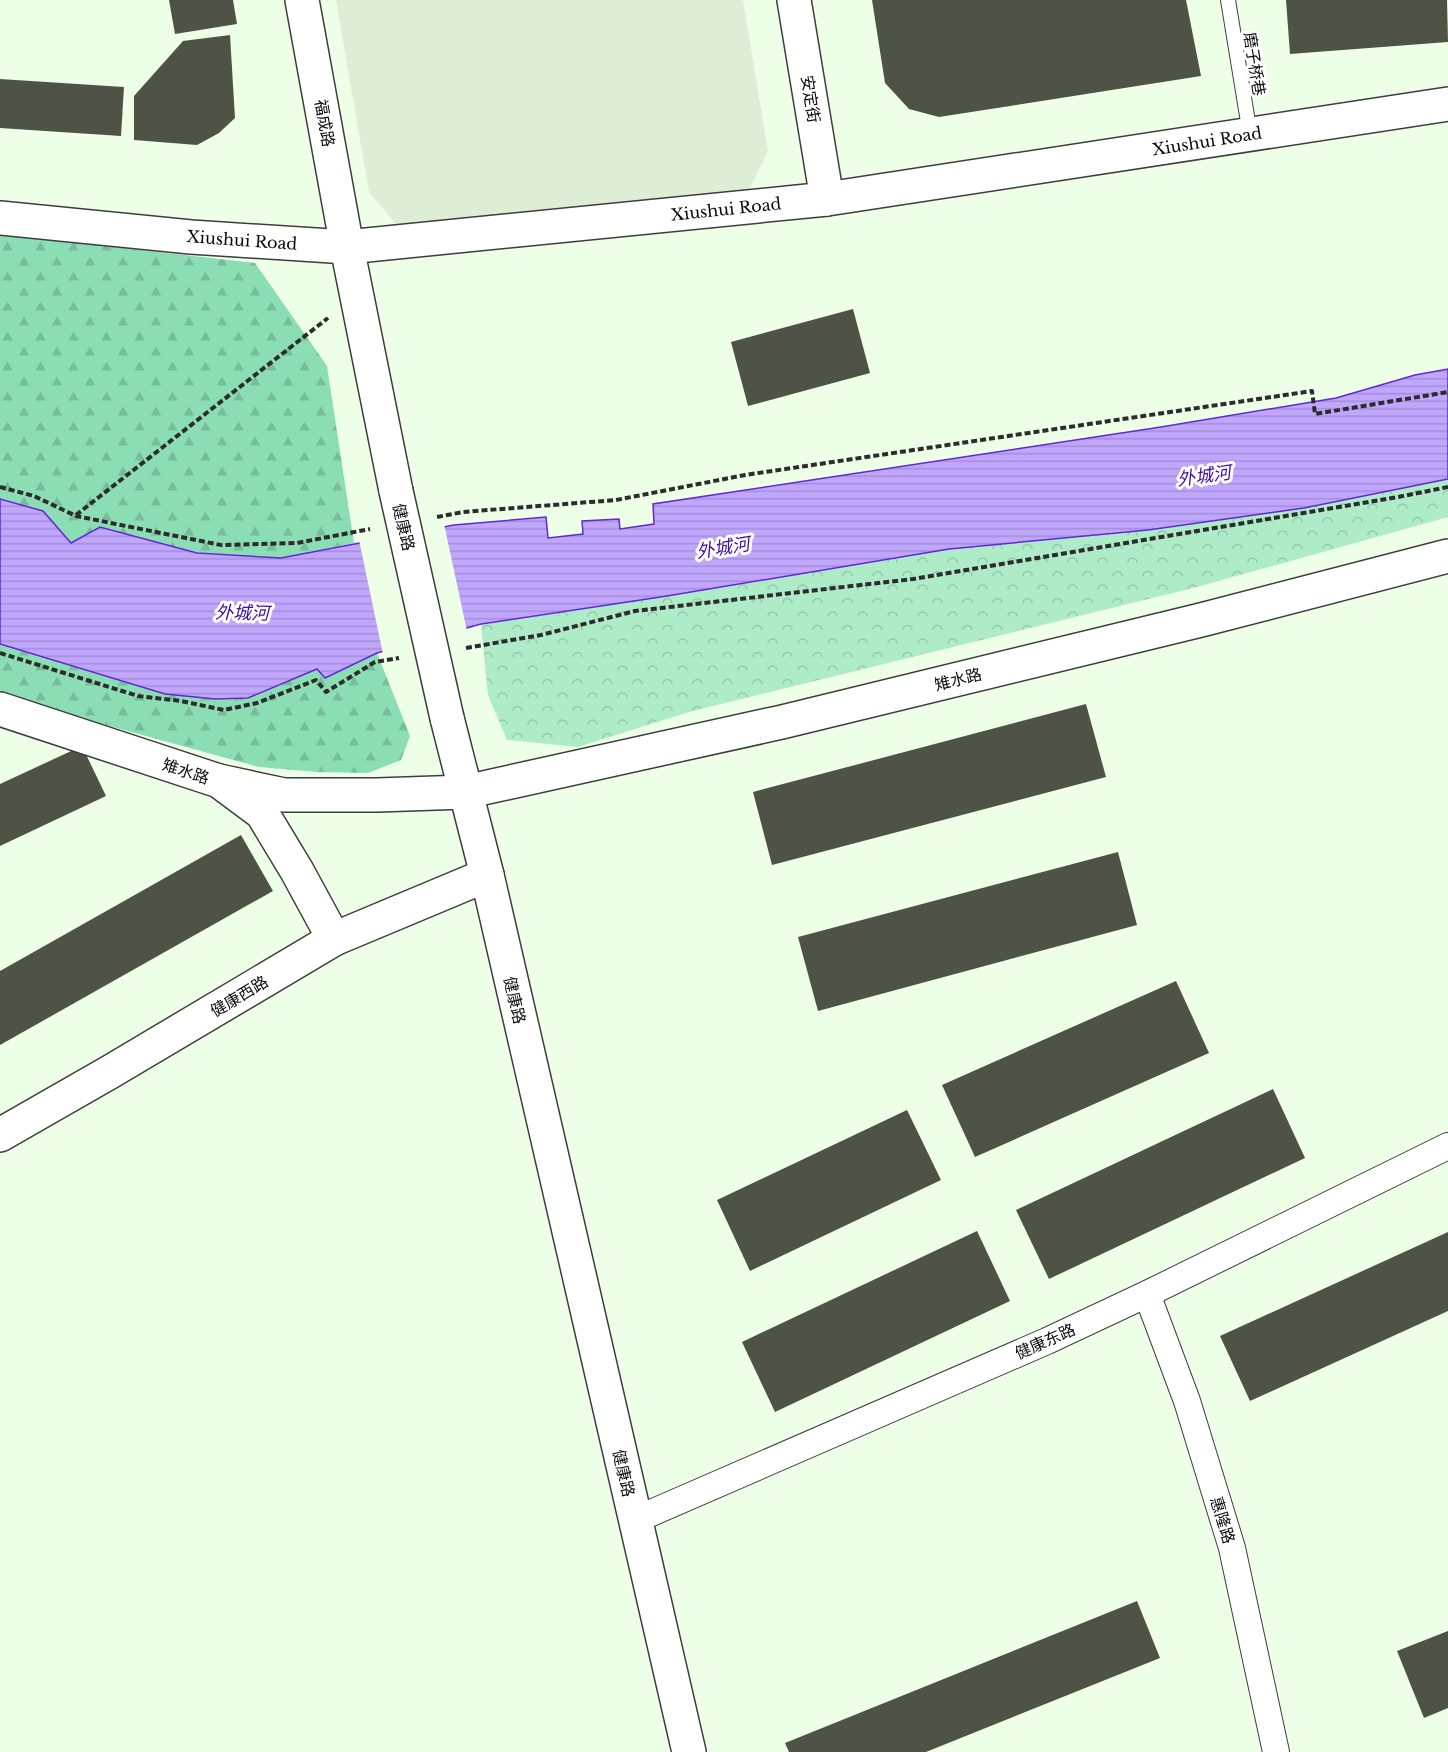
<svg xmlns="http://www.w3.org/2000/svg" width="1448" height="1752" font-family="'Libre Baskerville','Noto Sans SC',serif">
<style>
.forest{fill:url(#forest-firs)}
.park{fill:url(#park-crowns)}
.plaza{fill:#deeed6}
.water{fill:url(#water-rules);stroke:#6127d9;stroke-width:1.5}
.pier{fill:#edffe6}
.building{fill:#4f5345}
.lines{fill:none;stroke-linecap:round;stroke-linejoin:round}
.service-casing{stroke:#3d3d3d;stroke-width:16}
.minor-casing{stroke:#3d3d3d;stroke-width:28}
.tertiary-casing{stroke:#3d3d3d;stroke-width:36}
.path{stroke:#2c2c2c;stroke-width:4;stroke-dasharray:6 3;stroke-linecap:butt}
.service{stroke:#fff;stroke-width:14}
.minor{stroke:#fff;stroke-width:26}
.tertiary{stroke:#fff;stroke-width:33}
.tertiary-bridge-casing{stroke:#3d3d3d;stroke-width:36;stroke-linecap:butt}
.tertiary-bridge{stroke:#fff;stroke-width:33}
.labels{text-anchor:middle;stroke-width:6;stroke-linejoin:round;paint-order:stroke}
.street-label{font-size:16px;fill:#0a0a0a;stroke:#fff}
.water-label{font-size:18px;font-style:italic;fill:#430aa4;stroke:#fff}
</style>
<defs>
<pattern id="forest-firs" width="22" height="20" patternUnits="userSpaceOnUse" patternTransform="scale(1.5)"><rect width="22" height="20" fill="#8bdeb3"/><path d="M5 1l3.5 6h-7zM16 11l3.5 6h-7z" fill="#77bd99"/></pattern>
<pattern id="park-crowns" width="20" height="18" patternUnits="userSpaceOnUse" patternTransform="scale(1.5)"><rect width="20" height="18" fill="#adecc7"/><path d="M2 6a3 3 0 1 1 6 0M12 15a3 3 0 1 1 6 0" fill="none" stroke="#94c9aa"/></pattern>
<pattern id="water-rules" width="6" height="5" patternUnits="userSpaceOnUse" patternTransform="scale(1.5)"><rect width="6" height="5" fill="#c0a6fc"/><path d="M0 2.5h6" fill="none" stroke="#a48ed7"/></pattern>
</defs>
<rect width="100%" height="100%" fill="#edffe6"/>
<g class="forest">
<polygon points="0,234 255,263 327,366 354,543 281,558 197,553 101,527 71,544 43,511 0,499"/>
<polygon points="0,644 165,694 215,699 248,698 317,669 325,678 377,653 410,736 401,760 368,773 317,772 259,767 0,696"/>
</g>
<polygon class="park" points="1448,479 1448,517 1197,587 689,712 578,747 507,740 488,695 481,624 667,596 949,549 1147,530 1304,508"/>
<polygon class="plaza" points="336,0 743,0 768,151 748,192 400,229 369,192"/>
<polygon class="water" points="1448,369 1448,479 1304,508 1148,530 949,549 667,596 481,624 377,653 325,678 317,669 248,698 215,699 165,694 0,644 0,499 43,511 71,543 100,527 197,553 281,558 454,525 546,517 548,538 583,534 582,521 619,519 620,529 654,524 653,504 1161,427 1336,398 1415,375"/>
<polygon class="pier" points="444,524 467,631 383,654 359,540"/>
<g class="building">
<polygon points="169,0 233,0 237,24 175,34"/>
<polygon points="872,0 1186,0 1201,76 939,117 909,109 885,83"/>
<polygon points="1286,0 1447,0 1448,42 1290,54"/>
<polygon points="230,35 235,118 219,133 197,145 134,140 134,96 183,41"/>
<polygon points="0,79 124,87 121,136 0,128"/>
<polygon points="853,309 870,373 748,406 731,342"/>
<polygon points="1086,704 1106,777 772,865 753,792"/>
<polygon points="82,746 106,796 0,846 0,784"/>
<polygon points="241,835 273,891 0,1045 0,971"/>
<polygon points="1118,852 1137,925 818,1011 798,937"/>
<polygon points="1176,981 1209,1053 975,1157 942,1085"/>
<polygon points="1273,1089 1305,1158 1049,1279 1016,1210"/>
<polygon points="907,1110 941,1180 750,1271 717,1200"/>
<polygon points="977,1231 1010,1301 775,1412 742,1342"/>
<polygon points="1448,1232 1448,1311 1250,1401 1220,1336"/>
<polygon points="1137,1601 1160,1658 926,1752 789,1752 785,1743"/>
<polygon points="1448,1631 1448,1708 1424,1718 1397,1651"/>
</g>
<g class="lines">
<g class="service-casing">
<polyline id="service" points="1228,0 1250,134"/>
</g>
<g class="minor-casing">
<g id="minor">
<polyline points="1147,1294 1187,1401 1232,1548 1276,1752"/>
<polyline points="635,1520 1047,1341 1147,1294 1448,1146"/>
</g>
</g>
<g class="tertiary-casing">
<g id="tertiary">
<polyline points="302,0 347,247 396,491"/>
<polyline points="794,0 827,199"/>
<polyline points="0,218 191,237 347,247 827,199 1448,104"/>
<polyline points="0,709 219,781 262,813 297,871 334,939"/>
<polyline points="447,718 487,875 689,1752"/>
<polyline points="219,781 284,795 377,795 465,792 782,722 1201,620 1448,556"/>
<polyline points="0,1135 110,1072 334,939 487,875"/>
</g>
</g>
<g class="path">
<polyline points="0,487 34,496 76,516 221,545 297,543 370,529"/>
<polyline points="76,515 328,318"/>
<polyline points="437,517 463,512 616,500 745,475 1312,391 1315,414 1448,392"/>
<polyline points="466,648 541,635 635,611 913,579 1398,497 1448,487"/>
<polyline points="0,653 138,696 181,701 224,710 257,703 316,680 326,692 375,662 399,658"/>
</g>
<use href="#service" class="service"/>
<use href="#minor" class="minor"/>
<use href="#tertiary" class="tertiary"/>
<g class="tertiary-bridge-casing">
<polyline id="tertiary-bridge" points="396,491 447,718"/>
</g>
<use href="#tertiary-bridge" class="tertiary-bridge"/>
</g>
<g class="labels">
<g class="street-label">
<text transform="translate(1255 64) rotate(81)" y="6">磨子桥巷</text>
<text transform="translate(811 99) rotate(81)" y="6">安定街</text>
<text transform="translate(325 123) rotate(80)" y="6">福成路</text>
<text transform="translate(1207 141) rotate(-9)" y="6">Xiushui Road</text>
<text transform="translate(726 209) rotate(-6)" y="6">Xiushui Road</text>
<text transform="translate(242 240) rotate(4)" y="6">Xiushui Road</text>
<text transform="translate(404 527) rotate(77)" y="6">健康路</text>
<text transform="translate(958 679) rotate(-14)" y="6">雉水路</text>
<text transform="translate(186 771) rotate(18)" y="6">雉水路</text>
<text transform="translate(239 996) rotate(-31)" y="6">健康西路</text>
<text transform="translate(515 1000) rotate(77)" y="6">健康路</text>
<text transform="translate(1045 1341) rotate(-24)" y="6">健康东路</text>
<text transform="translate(624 1473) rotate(77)" y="6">健康路</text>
<text transform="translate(1223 1520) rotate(73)" y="6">惠隆路</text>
</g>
<g class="water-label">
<text transform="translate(1204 476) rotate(-8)" y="6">外城河</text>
<text transform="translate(723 548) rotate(-9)" y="6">外城河</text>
<text transform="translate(242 613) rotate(1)" y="6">外城河</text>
</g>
</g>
</svg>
